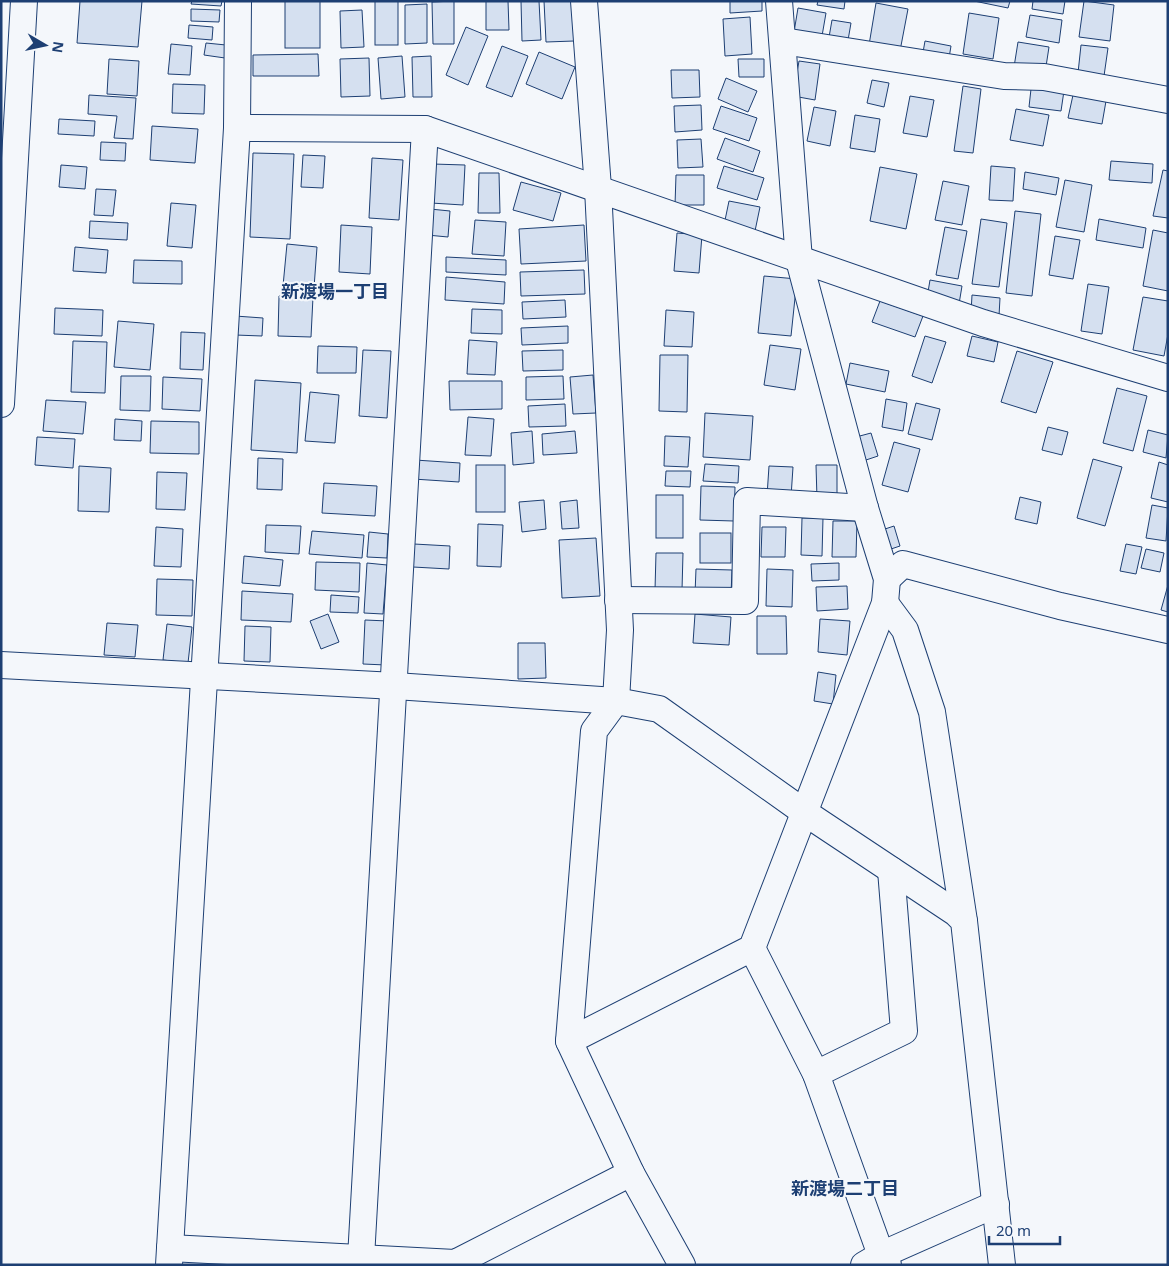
<svg xmlns="http://www.w3.org/2000/svg" width="1169" height="1266" font-family="'Noto Sans','Noto Sans JP',sans-serif">
<style>
.building{fill:#d5e0f0;stroke:#1d3f73}
.lines{fill:none;stroke-linecap:round;stroke-linejoin:round}
.minor-casing{stroke:#1d3f73;stroke-width:28}
.minor{stroke:#f4f7fb;stroke-width:26}
.labels{text-anchor:middle;stroke-width:4;stroke-linejoin:round;paint-order:stroke}
.neighbourhood-label{font-size:18px;font-weight:bold;fill:#1d3f73;stroke:#f4f7fb}
</style>
<rect width="100%" height="100%" fill="#f4f7fb"/>
<g class="building">
<polygon points="80,1 142,1 138,47 77,43"/>
<polygon points="192,1 222,1 221,6 191,4"/>
<rect x="285" y="1" width="35" height="47"/>
<rect x="375" y="1" width="23" height="44"/>
<polygon points="454,1 454,44 433,44 432,2"/>
<polygon points="486,1 508,1 509,30 486,30"/>
<polygon points="521,1 539,1 541,40 522,41"/>
<polygon points="544,1 572,1 574,41 546,42"/>
<polygon points="730,1 762,1 762,11 730,13"/>
<polygon points="818,1 845,1 844,9 817,5"/>
<polygon points="974,1 1010,1 1008,8"/>
<polygon points="1033,1 1065,1 1063,14 1032,9"/>
<polygon points="1084,1 1114,5 1110,41 1079,37"/>
<polygon points="876,3 908,9 900,51 869,45"/>
<polygon points="427,4 427,43 405,44 405,5"/>
<polygon points="798,8 826,13 822,36 794,32"/>
<polygon points="191,9 220,10 219,22 191,21"/>
<polygon points="362,10 364,47 341,48 340,11"/>
<polygon points="969,13 999,18 993,59 963,54"/>
<polygon points="1030,15 1062,20 1059,43 1026,37"/>
<polygon points="750,17 752,54 725,56 723,19"/>
<polygon points="832,20 851,23 847,46 828,43"/>
<polygon points="189,25 213,27 212,40 188,38"/>
<polygon points="466,27 488,36 468,85 446,75"/>
<polygon points="925,41 951,46 948,64 922,58"/>
<polygon points="1018,42 1049,47 1045,73 1014,67"/>
<polygon points="206,43 226,45 225,58 204,55"/>
<polygon points="171,44 192,46 190,75 168,74"/>
<polygon points="1081,45 1108,48 1104,76 1078,73"/>
<polygon points="502,46 528,56 512,97 486,87"/>
<polygon points="539,52 575,67 562,99 526,84"/>
<polygon points="318,54 319,76 253,76 253,55"/>
<polygon points="402,56 405,97 381,99 378,58"/>
<polygon points="431,56 432,97 413,97 412,57"/>
<polygon points="369,58 370,96 341,97 340,59"/>
<polygon points="109,59 139,61 137,96 107,94"/>
<polygon points="738,59 764,59 764,77 739,77"/>
<polygon points="799,61 820,64 815,100 793,96"/>
<polygon points="671,70 699,70 700,97 672,98"/>
<polygon points="726,78 757,91 748,112 718,99"/>
<polygon points="872,80 889,83 884,107 867,103"/>
<polygon points="1032,80 1065,84 1061,111 1029,107"/>
<polygon points="173,84 205,85 204,114 172,113"/>
<polygon points="963,86 981,89 973,153 954,151"/>
<polygon points="89,95 136,98 133,139 114,138 117,116 88,114"/>
<polygon points="1073,95 1106,101 1102,124 1068,118"/>
<polygon points="910,96 934,100 927,137 903,133"/>
<polygon points="701,105 702,130 675,132 674,106"/>
<polygon points="721,106 757,118 749,141 713,129"/>
<polygon points="814,107 836,111 830,146 807,141"/>
<polygon points="1016,109 1049,115 1043,146 1010,140"/>
<polygon points="855,115 880,119 875,152 850,148"/>
<polygon points="59,119 95,121 94,136 58,134"/>
<polygon points="152,126 198,129 195,163 150,160"/>
<polygon points="725,138 760,151 753,172 717,159"/>
<polygon points="701,139 703,167 678,168 677,140"/>
<polygon points="101,142 126,143 125,161 100,160"/>
<polygon points="253,153 294,154 290,239 250,237"/>
<polygon points="303,155 325,156 323,188 301,187"/>
<polygon points="372,158 403,160 399,220 369,218"/>
<polygon points="1111,161 1153,164 1152,183 1109,180"/>
<polygon points="433,164 465,165 463,205 431,203"/>
<polygon points="61,165 87,167 85,189 59,187"/>
<polygon points="724,166 764,178 757,200 717,188"/>
<polygon points="991,166 1015,168 1013,201 989,200"/>
<polygon points="880,167 917,174 906,229 870,221"/>
<polygon points="1163,170 1168,171 1168,218 1153,216"/>
<polygon points="1025,172 1059,178 1056,195 1023,189"/>
<polygon points="479,173 499,173 500,213 478,213"/>
<polygon points="676,175 704,175 704,205 675,205"/>
<polygon points="1065,180 1092,185 1084,232 1056,227"/>
<polygon points="943,181 969,186 962,225 935,220"/>
<polygon points="521,182 561,193 553,221 513,210"/>
<polygon points="96,189 116,190 113,216 94,215"/>
<polygon points="729,201 760,207 755,231 724,225"/>
<polygon points="171,203 196,205 192,248 167,246"/>
<polygon points="430,209 450,211 448,237 427,235"/>
<polygon points="1015,211 1041,214 1032,296 1006,293"/>
<polygon points="981,219 1007,223 999,287 972,284"/>
<polygon points="1099,219 1146,228 1143,248 1096,240"/>
<polygon points="475,220 506,222 504,256 472,254"/>
<polygon points="90,221 128,223 127,240 89,238"/>
<polygon points="341,225 372,227 370,274 339,272"/>
<polygon points="584,225 586,261 521,264 519,229"/>
<polygon points="945,227 967,231 958,279 936,275"/>
<polygon points="1153,230 1168,233 1168,291 1143,286"/>
<polygon points="677,233 702,235 699,273 674,271"/>
<polygon points="1055,236 1080,240 1073,279 1049,275"/>
<polygon points="287,244 317,247 314,288 283,286"/>
<polygon points="75,247 108,250 106,273 73,271"/>
<polygon points="446,257 506,260 506,275 446,272"/>
<polygon points="134,260 182,261 182,284 133,283"/>
<polygon points="584,270 585,294 521,296 520,272"/>
<polygon points="764,276 797,279 791,336 758,333"/>
<polygon points="446,277 505,282 504,304 445,300"/>
<polygon points="930,280 962,286 959,304 927,298"/>
<polygon points="1088,284 1109,287 1102,334 1081,331"/>
<polygon points="972,295 1000,298 999,316 971,313"/>
<polygon points="279,296 313,297 311,337 278,336"/>
<polygon points="1143,297 1168,301 1168,334 1164,356 1133,350"/>
<polygon points="565,300 566,317 523,319 522,302"/>
<polygon points="880,301 923,316 915,337 872,322"/>
<polygon points="55,308 103,310 102,336 54,334"/>
<polygon points="472,309 502,310 502,334 471,333"/>
<polygon points="666,310 694,312 692,347 664,346"/>
<polygon points="235,316 263,318 262,336 235,335"/>
<polygon points="118,321 154,324 150,370 114,367"/>
<polygon points="568,326 568,343 522,345 521,328"/>
<polygon points="181,332 205,333 203,370 180,369"/>
<polygon points="925,336 946,342 932,383 912,376"/>
<polygon points="972,336 998,342 994,362 967,356"/>
<polygon points="469,340 497,342 495,375 467,374"/>
<polygon points="73,341 107,342 105,393 71,392"/>
<polygon points="770,345 801,349 795,390 764,385"/>
<polygon points="318,346 357,347 356,373 317,373"/>
<polygon points="363,350 391,351 387,418 359,416"/>
<polygon points="563,350 563,370 523,371 522,351"/>
<polygon points="1017,351 1053,362 1036,413 1001,402"/>
<polygon points="660,355 688,355 687,412 659,411"/>
<polygon points="850,363 889,371 885,392 846,384"/>
<polygon points="593,375 596,413 573,414 570,377"/>
<polygon points="121,376 151,376 150,411 120,410"/>
<polygon points="563,376 564,399 526,400 526,377"/>
<polygon points="163,377 202,379 200,411 162,409"/>
<polygon points="255,380 301,383 297,453 251,450"/>
<polygon points="449,381 502,381 502,409 450,410"/>
<polygon points="1117,388 1147,396 1133,451 1103,443"/>
<polygon points="310,392 339,395 335,443 305,441"/>
<polygon points="886,399 907,403 903,431 882,427"/>
<polygon points="46,400 86,402 83,434 43,431"/>
<polygon points="916,403 940,409 932,440 908,434"/>
<polygon points="565,404 566,426 529,427 528,406"/>
<polygon points="705,413 753,416 750,460 703,457"/>
<polygon points="468,417 494,419 491,456 465,455"/>
<polygon points="115,419 142,421 141,441 114,440"/>
<polygon points="151,421 199,422 199,454 150,453"/>
<polygon points="1048,427 1068,432 1062,455 1042,450"/>
<polygon points="1148,430 1168,435 1166,458 1143,452"/>
<polygon points="532,431 534,463 513,465 511,433"/>
<polygon points="575,431 577,453 543,455 542,434"/>
<polygon points="871,433 878,456 863,461 856,437"/>
<polygon points="665,436 690,437 688,467 664,466"/>
<polygon points="37,437 75,439 73,468 35,465"/>
<polygon points="894,442 920,449 908,492 882,485"/>
<polygon points="258,458 283,459 282,490 257,489"/>
<polygon points="1093,459 1122,467 1105,526 1077,518"/>
<polygon points="415,460 460,463 459,482 413,479"/>
<polygon points="1159,462 1168,465 1168,502 1151,498"/>
<polygon points="705,464 739,466 738,483 703,481"/>
<rect x="476" y="465" width="29" height="47"/>
<polygon points="816,465 837,465 837,498 817,499"/>
<polygon points="79,466 111,468 109,512 78,511"/>
<polygon points="769,466 793,467 791,497 767,496"/>
<polygon points="666,471 691,471 690,487 665,486"/>
<polygon points="157,472 187,473 185,510 156,509"/>
<polygon points="324,483 377,486 375,516 322,513"/>
<polygon points="701,486 735,487 734,521 700,520"/>
<rect x="656" y="495" width="27" height="43"/>
<polygon points="1020,497 1041,502 1037,524 1015,519"/>
<polygon points="544,500 546,529 522,532 519,502"/>
<polygon points="577,500 579,528 562,529 560,502"/>
<polygon points="1152,505 1168,508 1166,541 1146,538"/>
<polygon points="802,518 823,518 822,556 801,555"/>
<polygon points="833,521 857,521 856,557 832,557"/>
<polygon points="478,524 503,525 501,567 477,566"/>
<polygon points="266,525 301,526 299,554 265,552"/>
<polygon points="894,526 900,546 888,550 882,530"/>
<polygon points="156,527 183,529 181,567 154,566"/>
<polygon points="762,527 786,527 785,557 761,557"/>
<polygon points="312,531 364,535 362,558 309,554"/>
<polygon points="369,532 388,534 387,558 367,557"/>
<rect x="700" y="533" width="31" height="30"/>
<polygon points="596,538 600,596 562,598 559,540"/>
<polygon points="414,544 450,546 449,569 413,567"/>
<polygon points="1126,544 1142,547 1136,574 1120,571"/>
<polygon points="1146,549 1164,553 1160,572 1141,568"/>
<polygon points="656,553 683,553 682,590 655,590"/>
<polygon points="244,556 283,560 280,586 242,583"/>
<polygon points="316,562 360,563 359,592 315,590"/>
<polygon points="367,563 387,565 383,614 364,613"/>
<polygon points="839,563 839,580 812,581 811,564"/>
<polygon points="696,569 732,570 731,595 695,594"/>
<polygon points="767,569 793,570 792,607 766,606"/>
<polygon points="157,579 193,580 192,616 156,615"/>
<polygon points="1168,585 1168,612 1161,610"/>
<polygon points="847,586 848,609 817,611 816,587"/>
<polygon points="242,591 293,594 291,622 241,620"/>
<polygon points="331,595 359,597 358,613 330,612"/>
<polygon points="328,614 339,642 321,649 310,621"/>
<polygon points="695,614 731,617 729,645 693,643"/>
<polygon points="757,616 786,616 787,654 757,654"/>
<polygon points="820,619 850,621 847,655 818,652"/>
<polygon points="365,620 388,621 386,665 363,664"/>
<polygon points="107,623 138,625 135,657 104,655"/>
<polygon points="167,624 192,627 188,663 163,660"/>
<polygon points="245,626 271,627 270,662 244,661"/>
<polygon points="518,643 545,643 546,678 518,679"/>
<polygon points="818,672 836,675 833,704 814,701"/>
</g>
<g class="lines">
<g class="minor-casing">
<g id="minor">
<polyline points="584,1 598,188 620,630 616,701 594,731 569,1041 631,1173 682,1265"/>
<polyline points="783,41 1004,76 1044,77 1168,100"/>
<polyline points="237,128 425,129 983,323 1168,378"/>
<polyline points="1,404 24,1"/>
<polyline points="887,579 903,564 1060,606 1168,630"/>
<polyline points="618,600 745,601 747,501 865,508"/>
<polyline points="885,603 905,630 932,712 964,921"/>
<polyline points="1,665 395,686 616,701 659,709 804,812 956,913 964,921 1002,1265"/>
<polyline points="752,948 816,1074 881,1255 888,1265"/>
<polyline points="569,1041 752,948 885,603 887,579 865,508 799,260 779,1"/>
<polyline points="816,1074 904,1031 891,870"/>
<polyline points="170,1248 455,1263 631,1173"/>
<polyline points="361,1258 425,129"/>
<polyline points="169,1265 237,128 238,1"/>
<polyline points="864,1265 881,1255 996,1204"/>
</g>
</g>
<use href="#minor" class="minor"/>
</g>
<g class="labels">
<g class="neighbourhood-label">
<text x="335" y="298">新渡場一丁目</text>
<text x="845" y="1195">新渡場二丁目</text>
</g>
</g>
<rect width="1169" height="1266" fill="none" stroke="#1d3f73" stroke-width="5"/>
<g transform="translate(45 45) rotate(99)" stroke="#f4f7fb" stroke-width="4" paint-order="stroke">
<path d="M0-4L9 19L0 12L-9 19Z" fill="#1d3f73"/>
<text y="-8" font-size="14" font-weight="bold" text-anchor="middle" fill="#1d3f73">N</text>
</g>
<path d="M989 1236v8h71v-8" fill="none" stroke="#1d3f73" stroke-width="2.5"/>
<text x="996" y="1236" font-size="15" fill="#1d3f73" stroke="#f4f7fb" stroke-width="4" paint-order="stroke">20 m</text>
</svg>
